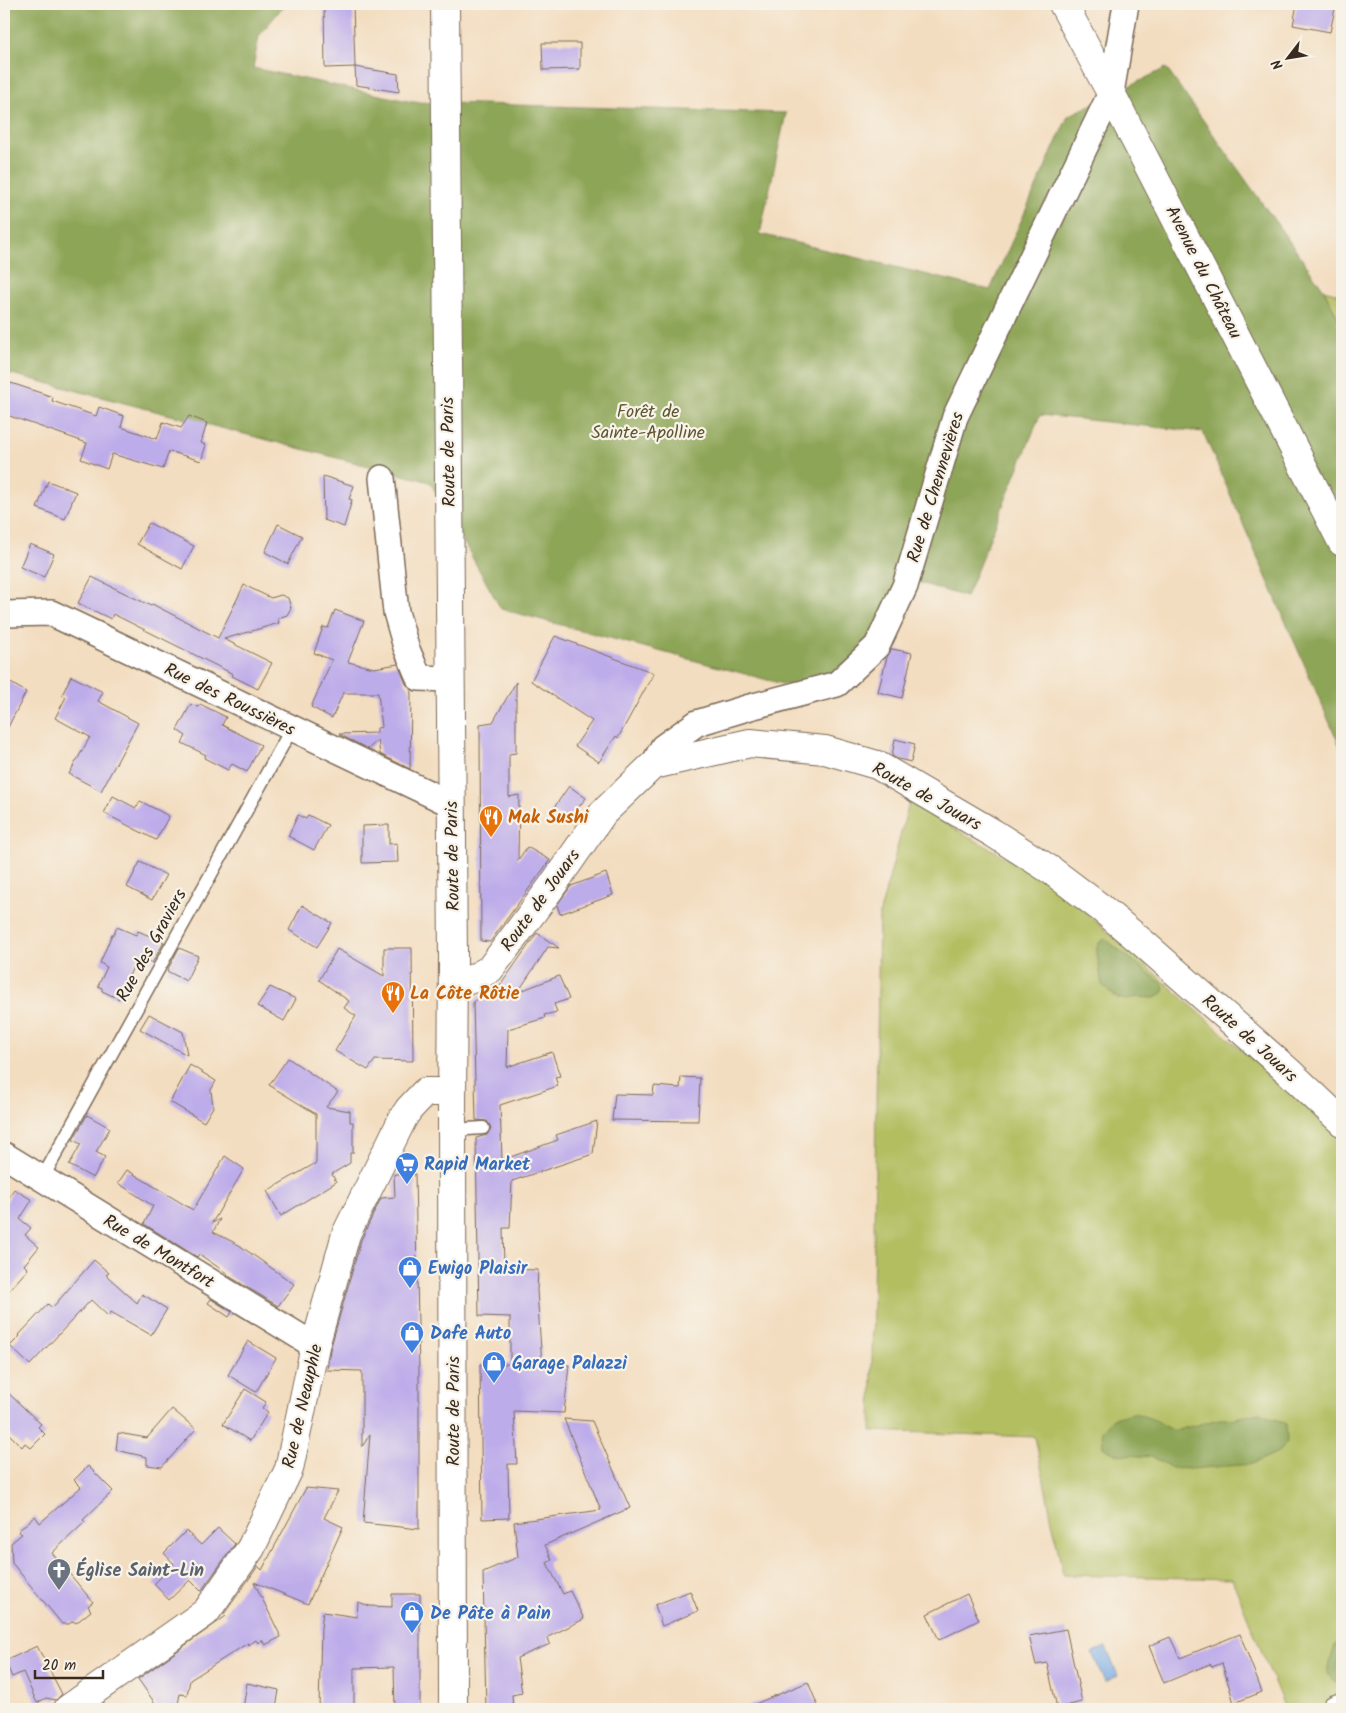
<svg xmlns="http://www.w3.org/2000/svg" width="1346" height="1713" font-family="Kalam,sans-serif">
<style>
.green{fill:#b2be60;stroke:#76743f}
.forest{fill:#8da556;stroke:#64683a}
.water{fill:#78abe5;stroke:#5a6a82}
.building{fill:#bdacea}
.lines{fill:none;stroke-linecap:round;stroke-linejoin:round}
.service-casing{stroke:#7b6957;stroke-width:15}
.minor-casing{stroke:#7b6957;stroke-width:28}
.tertiary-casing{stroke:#7b6957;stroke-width:30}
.secondary-casing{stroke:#7b6957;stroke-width:30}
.primary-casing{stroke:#7b6957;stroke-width:30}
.service{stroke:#fff;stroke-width:12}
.minor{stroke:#fff;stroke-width:25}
.tertiary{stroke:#fff;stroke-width:28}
.secondary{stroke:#fff;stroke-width:28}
.primary{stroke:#fff;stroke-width:28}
.labels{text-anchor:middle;stroke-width:4.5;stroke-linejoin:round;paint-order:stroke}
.street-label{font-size:18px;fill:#3b2a1e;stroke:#f7f3e8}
.park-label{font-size:18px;fill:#5f5632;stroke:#f7f3e8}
.food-label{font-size:18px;font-weight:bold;fill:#c56008;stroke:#f7f3e8;text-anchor:start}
.shop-label{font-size:18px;font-weight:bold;fill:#366cbe;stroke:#f7f3e8;text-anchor:start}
.worship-label{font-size:18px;font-weight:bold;fill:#5b616d;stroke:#f7f3e8;text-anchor:start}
</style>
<rect width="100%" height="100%" fill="#f7f3e8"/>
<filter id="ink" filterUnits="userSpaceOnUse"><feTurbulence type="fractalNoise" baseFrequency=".02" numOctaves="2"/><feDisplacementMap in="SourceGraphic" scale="10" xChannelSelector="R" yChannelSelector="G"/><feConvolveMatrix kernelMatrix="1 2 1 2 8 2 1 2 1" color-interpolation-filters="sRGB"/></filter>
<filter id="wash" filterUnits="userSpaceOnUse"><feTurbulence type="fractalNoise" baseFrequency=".0096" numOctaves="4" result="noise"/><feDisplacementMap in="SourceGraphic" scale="20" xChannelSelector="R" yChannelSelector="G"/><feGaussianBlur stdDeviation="1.12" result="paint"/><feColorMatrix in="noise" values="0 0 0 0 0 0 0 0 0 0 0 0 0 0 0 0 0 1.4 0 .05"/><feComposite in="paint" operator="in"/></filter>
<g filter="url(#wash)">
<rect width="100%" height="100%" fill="#f3ddc0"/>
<g class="green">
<polygon points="1324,290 1342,295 1342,326"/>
<polygon points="909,803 1055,885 1342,1139 1342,1641 1335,1645 1327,1674 1342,1687 1342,1709 1285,1709 1232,1579 1063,1575 1035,1437 871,1431 879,916"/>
</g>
<g class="forest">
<polygon points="4,4 285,4 259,36 253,68 413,102 786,113 760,234 990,290 1068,116 1166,68 1324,290 1342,326 1342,751 1203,432 1040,415 966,597 917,582 854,663 805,690 501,609 430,482 4,372"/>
<polygon points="1105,939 1163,984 1164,992 1155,998 1137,997 1126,1000 1118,998 1108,991 1102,985 1097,954 1097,947 1099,943"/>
<polygon points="1134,1413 1155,1420 1174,1431 1219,1419 1230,1419 1260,1413 1286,1424 1287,1442 1280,1451 1252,1464 1190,1469 1172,1468 1153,1457 1115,1454 1103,1446 1102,1431 1113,1418"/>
<polygon points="1342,1641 1342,1687 1327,1674 1335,1645"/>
</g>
<polygon class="water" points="1106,1647 1118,1676 1105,1682 1092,1653"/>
<g id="blocks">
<g class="building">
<polygon points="324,4 353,4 355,67 325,68"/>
<polygon points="1297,4 1336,4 1330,32 1293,25"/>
<polygon points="542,43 580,43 580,69 543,70"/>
<polygon points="355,67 398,74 399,92 356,85"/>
<polygon points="4,383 10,385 11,383 53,397 52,401 96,416 99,407 124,416 121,427 157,439 163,422 181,428 189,416 207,423 201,443 206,445 201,461 169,451 163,469 112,454 107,469 81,459 87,443 4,414"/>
<polygon points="323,476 354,486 349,499 352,500 344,527 324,520"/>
<polygon points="48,481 76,492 65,519 37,508"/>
<polygon points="149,523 194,546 182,569 137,544"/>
<polygon points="278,524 302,536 288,564 265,552"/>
<polygon points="30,544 54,554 44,577 20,567"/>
<polygon points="92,577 151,606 152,604 218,638 244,585 271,598 281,595 288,598 291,608 287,615 278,618 279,623 224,639 272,663 258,689 232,676 233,674 113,614 111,619 78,603"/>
<polygon points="335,610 364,621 348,662 374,668 398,664 406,684 410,688 411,694 410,769 380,754 378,740 368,749 339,734 377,733 377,728 382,727 378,693 343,693 332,718 311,707 332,660 314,653 323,627 328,628"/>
<polygon points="555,636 654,673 618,738 616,736 599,762 575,746 592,721 531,681"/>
<polygon points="892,649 912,653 902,698 878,692 887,657"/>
<polygon points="71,676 103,692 98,701 138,723 101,791 69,774 90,737 55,718 66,697 62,695"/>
<polygon points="4,679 26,692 4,735"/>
<polygon points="516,682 516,753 509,754 509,797 519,795 518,860 527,847 550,860 490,942 481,941 480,724 493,722"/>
<polygon points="191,704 198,707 200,704 226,717 222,725 261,745 247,772 232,764 228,770 204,758 206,755 182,743 186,736 177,730"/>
<polygon points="895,739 915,744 911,762 898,759 892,756"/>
<polygon points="569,786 586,798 568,820 551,812"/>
<polygon points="113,796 136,808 140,801 169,816 156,840 104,813"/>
<polygon points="298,815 306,819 308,815 328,825 314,850 288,836"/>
<polygon points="389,825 389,844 397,843 398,862 362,863 362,826"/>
<polygon points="140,862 166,875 152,900 127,887"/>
<polygon points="606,873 613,895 560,914 557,905 571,886"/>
<polygon points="302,905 332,923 317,947 289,930"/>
<polygon points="117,927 136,935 138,931 164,942 152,963 143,958 141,962 136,960 119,999 102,991 102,988 98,986 107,967 100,963 112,934 114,934"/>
<polygon points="537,933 559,948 548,947 518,992 559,976 569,999 554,1004 557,1012 544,1015 545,1018 508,1029 507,1067 552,1052 560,1076 555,1077 558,1086 500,1105 502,1160 558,1140 556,1135 597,1121 593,1154 512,1181 510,1228 503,1228 504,1269 538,1270 537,1290 542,1365 569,1365 564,1413 514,1411 517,1464 508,1464 509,1518 482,1519 480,1364 510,1364 510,1317 479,1316 476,1138 487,1135 491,1128 487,1121 476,1120 473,1003 479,996 495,993"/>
<polygon points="179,948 198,956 186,981 167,971"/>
<polygon points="384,948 412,948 413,1061 375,1060 368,1070 335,1051 356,1016 344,1008 349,1001 319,980 337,949 384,976"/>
<polygon points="270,987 296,999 284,1021 257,1006"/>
<polygon points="149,1014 183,1032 187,1055 140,1029"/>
<polygon points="288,1058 338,1092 326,1107 350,1111 350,1122 353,1122 353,1153 350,1153 350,1163 332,1174 336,1182 281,1216 267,1191 316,1163 316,1114 269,1085"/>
<polygon points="190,1065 216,1081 211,1090 213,1107 204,1122 170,1102"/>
<polygon points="681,1077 700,1078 698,1121 612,1120 615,1094 653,1095 654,1086 680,1088"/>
<polygon points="87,1115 110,1128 96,1152 105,1157 93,1178 69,1165 81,1144 73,1140"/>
<polygon points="225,1156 244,1169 212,1223 220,1219 213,1232 239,1245 294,1284 278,1306 227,1275 228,1274 199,1254 197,1257 144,1224 153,1206 118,1183 127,1170 193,1210"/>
<polygon points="394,1174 415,1174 419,1372 419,1529 363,1523 370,1434 362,1447 362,1371 327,1370 330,1350 361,1240 381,1198 395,1197"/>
<polygon points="14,1189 32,1200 20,1219 31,1228 25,1235 39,1247 24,1265 28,1269 4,1296 4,1206"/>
<polygon points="94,1260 109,1273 106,1275 137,1303 142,1294 167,1309 151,1335 111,1312 108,1316 91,1300 30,1365 10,1346 20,1336 19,1335 48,1304 52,1308"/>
<polygon points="211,1299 232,1312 229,1317 208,1303"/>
<polygon points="248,1341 276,1358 256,1392 228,1375"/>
<polygon points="4,1389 41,1424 38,1427 45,1434 31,1448 25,1443 22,1447 4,1429"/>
<polygon points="245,1389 266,1402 262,1408 268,1412 250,1441 223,1424"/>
<polygon points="172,1409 196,1429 162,1467 147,1465 147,1457 116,1450 118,1433 147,1438"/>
<polygon points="564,1419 592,1421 630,1508 545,1545 552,1560 547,1563 563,1594 570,1591 584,1619 548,1637 550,1644 517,1658 522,1693 512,1695 513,1709 486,1709 483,1572 518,1557 514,1522 601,1510"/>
<polygon points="88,1466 113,1491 83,1520 85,1522 52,1553 93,1602 88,1606 91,1611 76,1623 73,1621 69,1624 62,1624 12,1563 11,1543 22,1534 18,1531 35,1516 40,1523 81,1487 74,1480"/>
<polygon points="306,1488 338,1491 324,1518 343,1527 308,1604 254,1582 281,1637 265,1645 262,1640 258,1643 256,1640 249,1645 248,1643 190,1680 187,1695 180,1694 177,1709 159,1709 138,1679 226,1616 224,1614 258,1566 262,1570"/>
<polygon points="218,1528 235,1544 201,1591 190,1580 169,1600 154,1584 174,1564 164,1553 186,1531 201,1545"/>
<polygon points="690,1591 698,1611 662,1626 655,1605"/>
<polygon points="392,1594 420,1594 420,1709 395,1709 394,1667 354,1668 354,1709 319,1709 321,1628 323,1612 357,1617 358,1602 370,1606 392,1607"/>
<polygon points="967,1594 979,1620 939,1640 927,1614"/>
<polygon points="1066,1629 1082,1702 1057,1708 1047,1663 1036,1665 1029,1636"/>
<polygon points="1240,1634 1262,1692 1234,1703 1222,1663 1212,1667 1210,1664 1164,1683 1149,1646 1170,1637 1180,1658"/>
<polygon points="37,1646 62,1694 56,1700 46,1698 37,1703 23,1672 12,1677 5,1661"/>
<polygon points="808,1682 819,1709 743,1709"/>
<polygon points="247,1683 279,1690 276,1709 243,1709"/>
</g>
</g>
</g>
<g filter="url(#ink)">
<use href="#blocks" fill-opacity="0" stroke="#7b6957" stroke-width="1"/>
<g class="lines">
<g class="service-casing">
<g id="service">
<polyline points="452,1130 483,1128"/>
<polyline points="42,1179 292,728"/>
</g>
</g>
<g class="minor-casing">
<g id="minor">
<polyline points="382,478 396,612 406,647 419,678 451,679"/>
<polyline points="4,614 51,613 451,804"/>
<polyline points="653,765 663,747 697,723 750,707 837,684 877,646 905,586 955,417 1111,93 1126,4"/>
<polyline points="4,1155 315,1346"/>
</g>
</g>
<g class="tertiary-casing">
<g id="tertiary">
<polyline points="453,980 472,979 490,969 550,889 603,813 653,765 750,743 825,750 877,765 993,833 1052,871 1101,908 1143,943 1288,1071 1342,1122"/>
<polyline points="68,1709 206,1612 251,1548 289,1469 315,1346 346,1234 403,1118 409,1109 425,1092 452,1092"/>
<polyline points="1336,1709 1342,1707"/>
</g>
</g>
<g class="secondary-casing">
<polyline id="secondary" points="1063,4 1111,93 1342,542"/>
</g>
<g class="primary-casing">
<polyline id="primary" points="445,4 453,957 452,1109 453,1709"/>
</g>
<use href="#service" class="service"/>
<use href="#minor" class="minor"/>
<use href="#tertiary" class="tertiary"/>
<use href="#secondary" class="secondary"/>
<use href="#primary" class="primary"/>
</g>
</g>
<defs>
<g id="restaurant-pin" transform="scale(1.25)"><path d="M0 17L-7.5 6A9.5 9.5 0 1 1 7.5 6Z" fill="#e8710a" stroke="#f7f3e8"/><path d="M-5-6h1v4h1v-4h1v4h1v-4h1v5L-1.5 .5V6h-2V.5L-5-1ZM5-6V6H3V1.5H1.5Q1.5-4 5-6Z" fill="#fff"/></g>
<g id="supermarket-pin" transform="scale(1.25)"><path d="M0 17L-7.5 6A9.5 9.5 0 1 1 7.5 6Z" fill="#3f7fe0" stroke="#f7f3e8"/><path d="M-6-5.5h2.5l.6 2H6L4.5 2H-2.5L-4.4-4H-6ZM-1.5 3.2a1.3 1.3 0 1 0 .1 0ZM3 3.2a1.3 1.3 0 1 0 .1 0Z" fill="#fff"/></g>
<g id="shop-pin" transform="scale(1.25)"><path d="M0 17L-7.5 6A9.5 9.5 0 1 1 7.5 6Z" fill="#3f7fe0" stroke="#f7f3e8"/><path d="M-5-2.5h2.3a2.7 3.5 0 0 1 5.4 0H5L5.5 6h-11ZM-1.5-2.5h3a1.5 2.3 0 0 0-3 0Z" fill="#fff"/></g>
<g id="church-pin" transform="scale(1.25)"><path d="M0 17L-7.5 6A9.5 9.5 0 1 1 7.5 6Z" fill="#6b7280" stroke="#f7f3e8"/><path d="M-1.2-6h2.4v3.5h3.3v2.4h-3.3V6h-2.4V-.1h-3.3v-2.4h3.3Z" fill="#fff"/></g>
</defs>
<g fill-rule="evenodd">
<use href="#restaurant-pin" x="491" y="817"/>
<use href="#restaurant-pin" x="393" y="993"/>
<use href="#supermarket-pin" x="407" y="1164"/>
<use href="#shop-pin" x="410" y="1268"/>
<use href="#shop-pin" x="412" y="1333"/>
<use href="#shop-pin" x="494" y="1363"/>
<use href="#church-pin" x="59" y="1570"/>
<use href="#shop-pin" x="412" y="1613"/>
</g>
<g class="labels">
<g class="street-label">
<text transform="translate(1204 272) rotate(63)" y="6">Avenue du Château</text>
<text transform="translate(448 452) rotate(-91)" y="6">Route de Paris</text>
<text transform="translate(935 487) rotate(-73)" y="6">Rue de Chennevières</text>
<text transform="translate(230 699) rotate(26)" y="6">Rue des Roussières</text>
<text transform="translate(927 796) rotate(29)" y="6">Route de Jouars</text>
<text transform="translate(452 856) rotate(-91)" y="6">Route de Paris</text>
<text transform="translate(540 900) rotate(-54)" y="6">Route de Jouars</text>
<text transform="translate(151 945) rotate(-61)" y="6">Rue des Graviers</text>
<text transform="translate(1250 1038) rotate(42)" y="6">Route de Jouars</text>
<text transform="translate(159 1251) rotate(31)" y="6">Rue de Montfort</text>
<text transform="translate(302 1406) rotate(-77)" y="6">Rue de Neauphle</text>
<text transform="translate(453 1411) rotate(-90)" y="6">Route de Paris</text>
</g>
<g class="park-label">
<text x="648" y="417">Forêt de<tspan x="648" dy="21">Sainte-Apolline</tspan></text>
</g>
<g class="food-label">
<text x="508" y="823">Mak Sushi</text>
<text x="410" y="999">La Côte Rôtie</text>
</g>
<g class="shop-label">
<text x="424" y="1170">Rapid Market</text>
<text x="428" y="1274">Ewigo Plaisir</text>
<text x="430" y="1339">Dafe Auto</text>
<text x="512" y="1369">Garage Palazzi</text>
<text x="430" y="1619">De Pâte à Pain</text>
</g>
<g class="worship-label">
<text x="76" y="1576">Église Saint-Lin</text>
</g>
</g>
<rect width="1346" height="1713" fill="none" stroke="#f7f3e8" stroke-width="20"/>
<g transform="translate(1288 58) rotate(239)" stroke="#f7f3e8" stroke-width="4" paint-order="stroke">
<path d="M0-4L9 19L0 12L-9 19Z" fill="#3b2a1e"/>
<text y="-8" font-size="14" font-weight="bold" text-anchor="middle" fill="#3b2a1e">N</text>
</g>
<path d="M35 1670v8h68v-8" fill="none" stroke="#3b2a1e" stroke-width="2.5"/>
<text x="42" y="1670" font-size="15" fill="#3b2a1e" stroke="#f7f3e8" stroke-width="4" paint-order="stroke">20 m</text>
</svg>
